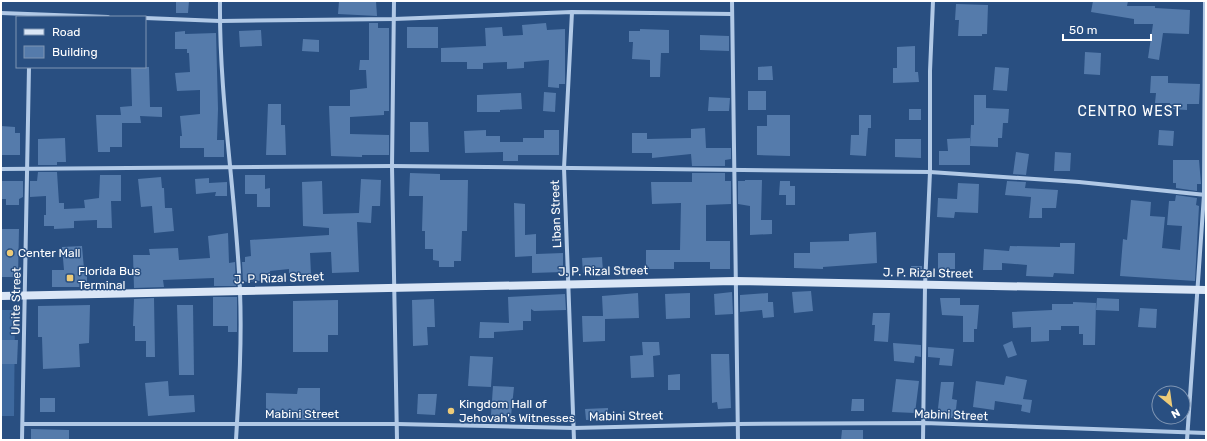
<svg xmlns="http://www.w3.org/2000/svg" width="1207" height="441" font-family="Rubik,sans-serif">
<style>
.green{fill:#3e699e}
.building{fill:#557bab}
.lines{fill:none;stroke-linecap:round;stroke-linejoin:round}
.minor{stroke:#b1c9e6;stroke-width:4}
.secondary{stroke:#dae6f6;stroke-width:8}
.poi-dot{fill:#edcb78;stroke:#294f81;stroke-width:1.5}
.labels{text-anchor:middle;stroke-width:3;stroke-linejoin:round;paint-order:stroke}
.street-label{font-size:12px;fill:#fff;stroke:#294f81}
.poi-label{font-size:12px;fill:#fff;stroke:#294f81;text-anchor:start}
.quarter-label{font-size:14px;letter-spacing:1px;fill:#fff;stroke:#294f81}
</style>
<rect width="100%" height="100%" fill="#294f81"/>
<polygon class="green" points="1,310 15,310 14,416 1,416"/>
<g class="building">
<polygon points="176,1 189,1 188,13 176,13"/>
<polygon points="339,1 376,1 377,16 338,14"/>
<polygon points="1093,1 1128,1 1127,6 1155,6 1155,8 1190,10 1189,34 1163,33 1159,60 1148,58 1153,24 1134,24 1134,19 1091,12"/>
<polygon points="956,4 988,5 987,34 982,34 982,36 958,36 959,20 955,20"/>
<polygon points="369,23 378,23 378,28 389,28 389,111 384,111 384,115 350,117 350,134 389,135 389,155 362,155 362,157 331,156 329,106 350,106 350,90 367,88 366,70 359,70 360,60 369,60"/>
<polygon points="546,23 547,30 565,29 565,84 559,84 559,88 548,87 549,60 524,62 524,68 507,69 507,62 483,63 483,69 467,69 467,62 441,62 441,48 486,46 485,28 502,27 503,36 523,35 522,25"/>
<rect x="407" y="27" width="31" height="21"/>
<polygon points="640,29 669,30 669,53 661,53 660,77 650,77 650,60 632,59 633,42 629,42 629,31 640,31"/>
<polygon points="261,30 262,46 240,47 239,31"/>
<polygon points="185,31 185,34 216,33 218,109 217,140 224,140 224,157 204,157 204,148 180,148 180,136 182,136 180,116 200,114 200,90 177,91 175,73 190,72 189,53 187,53 187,49 175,49 175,32"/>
<polygon points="700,35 729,36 729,51 700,50"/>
<polygon points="303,39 319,40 319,52 302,51"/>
<polygon points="915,46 915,72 918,72 919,82 893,83 893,68 897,68 897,47"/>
<polygon points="1085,52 1101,53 1100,75 1084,74"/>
<polygon points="772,66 773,80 758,80 758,67"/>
<polygon points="131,67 149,67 150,107 162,107 162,117 140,116 141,123 122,123 122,147 110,147 110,152 98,152 96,115 121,115 120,107 132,106"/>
<polygon points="995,67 1009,68 1007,91 993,90"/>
<polygon points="1151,76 1168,76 1168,83 1200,84 1199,104 1187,104 1187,110 1170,109 1170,103 1155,103 1156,93 1150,93"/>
<rect x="748" y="91" width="18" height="19"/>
<polygon points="544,92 556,93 555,112 543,111"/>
<polygon points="521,93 522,109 500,110 500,112 477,112 477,95"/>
<polygon points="974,95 986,95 986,108 1009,109 1008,123 1003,123 1002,138 998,138 998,147 970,146 971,125 974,125"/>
<polygon points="709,97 730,98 729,111 708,111"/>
<polygon points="268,104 281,104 281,125 285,125 286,155 266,155"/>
<rect x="909" y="109" width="12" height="11"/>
<polygon points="767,115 790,115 790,156 757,155 757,126 767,126"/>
<polygon points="859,115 871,115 871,128 868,128 866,156 850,155 851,135 859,135"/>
<polygon points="410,122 428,122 429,152 410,152"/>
<polygon points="1,126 15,127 15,133 20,133 20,155 1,155"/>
<polygon points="705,128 706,148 731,148 731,159 725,160 725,166 692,166 691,154 652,158 652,153 632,153 632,133 647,133 647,139 691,138 691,129"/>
<polygon points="486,130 486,136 500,136 500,142 523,142 523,138 544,138 544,130 559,130 559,155 518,155 518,161 503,161 503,152 465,153 464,131"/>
<polygon points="1159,130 1174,131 1173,146 1158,145"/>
<polygon points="65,138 66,162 57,162 57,165 38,165 38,139"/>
<polygon points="970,138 970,165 939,165 939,151 948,151 947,139"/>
<polygon points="895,139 921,139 921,158 895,157"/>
<polygon points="1016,152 1029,154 1026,175 1013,174"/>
<polygon points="1055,152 1071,153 1070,171 1054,171"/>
<polygon points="1173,160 1199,160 1201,184 1197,184 1197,191 1176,188 1176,183 1173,183"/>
<polygon points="38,172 57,172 59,203 64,203 64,209 85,208 84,200 99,198 100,175 121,175 121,201 111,201 112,228 97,228 97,220 74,221 74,228 54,229 54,226 44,226 44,215 46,215 46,196 30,197 30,181 37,181"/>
<polygon points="410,173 440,174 440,180 468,180 467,231 462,231 461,261 454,261 454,267 439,267 439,261 433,260 433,249 425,249 425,231 422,231 423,196 409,196"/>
<polygon points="692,173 725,173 725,181 731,181 731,204 706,205 706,241 730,241 730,269 710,269 710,262 674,262 674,269 646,269 646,250 680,250 681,203 652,204 651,182 692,182"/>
<polygon points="245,175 265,175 265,189 270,188 270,207 257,207 257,194 245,194"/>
<polygon points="161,177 162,188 164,188 165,208 172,208 174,231 154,233 152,206 141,207 138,179"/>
<polygon points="209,178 209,183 227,182 227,196 215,196 216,192 196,194 195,179"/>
<polygon points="361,179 381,180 380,206 372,206 371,223 357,222 359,272 332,273 331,252 310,253 311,274 289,275 289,269 270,271 271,280 243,282 242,262 245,262 245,257 251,256 250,240 329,235 329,228 303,226 302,182 322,181 323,214 359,213"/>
<polygon points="745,180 762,180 761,220 772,220 772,234 750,235 750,206 738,204 738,181 745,181"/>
<polygon points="1,181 23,181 23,197 19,199 19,205 6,205 6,199 1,199"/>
<polygon points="780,181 790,181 790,186 795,186 795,205 786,205 786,195 779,195"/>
<polygon points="1007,181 1026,182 1025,188 1058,190 1056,208 1042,208 1042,218 1029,218 1031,197 1005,195"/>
<polygon points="958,183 979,184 978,213 955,212 954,218 937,217 938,198 957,199"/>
<polygon points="1176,195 1197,198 1196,205 1199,206 1195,281 1120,276 1123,239 1127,240 1131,200 1151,202 1150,216 1165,217 1162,248 1180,250 1182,226 1167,225 1169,201 1175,201"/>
<polygon points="514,203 525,204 525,235 536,234 536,254 563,253 563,272 532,273 532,256 515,257"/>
<polygon points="1,229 19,229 18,277 1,277"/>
<polygon points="876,232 877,263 823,267 823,269 794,268 794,253 810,253 810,242 849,241 849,234"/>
<polygon points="228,233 229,263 235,262 236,286 214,286 214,278 163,280 164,287 134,288 133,255 150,255 149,249 178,248 179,260 210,258 208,236"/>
<polygon points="1060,243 1075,243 1074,274 1054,273 1053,277 1026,276 1027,265 1002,263 1002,270 983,270 984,249 1009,251 1010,246 1060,247"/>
<polygon points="82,246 84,269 87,269 87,287 52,287 52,270 64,270 62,247"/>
<rect x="938" y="253" width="17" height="16"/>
<polygon points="602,257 603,272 583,273 582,258"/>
<rect x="911" y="266" width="11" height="10"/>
<polygon points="811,291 813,311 794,313 792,292"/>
<polygon points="732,292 733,314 715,315 714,294"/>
<polygon points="638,293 639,318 605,319 605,341 583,342 582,316 603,316 602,296"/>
<polygon points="690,293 690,318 666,319 665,294"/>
<polygon points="768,293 768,302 773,302 774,317 763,318 762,310 740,312 740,295"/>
<polygon points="565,294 566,310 534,311 531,309 531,321 523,321 523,330 494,332 494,338 479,338 480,322 509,323 508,297"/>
<polygon points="213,297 237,297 237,332 228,332 228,326 213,326"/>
<polygon points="154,298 155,357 146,357 146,341 135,341 135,326 133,326 134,299"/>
<polygon points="940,298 960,298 960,305 979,305 977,329 974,329 974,342 963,342 963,316 942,315"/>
<polygon points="1097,298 1119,299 1119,311 1096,310"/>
<polygon points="434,299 435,327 427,327 428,345 413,346 412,300"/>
<polygon points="338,300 338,335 328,335 328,352 293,352 293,301"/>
<polygon points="1073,302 1096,303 1095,345 1083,345 1083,334 1079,334 1079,326 1061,326 1061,330 1049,330 1049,341 1031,342 1031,327 1013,328 1012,312 1052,310 1052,304 1073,304"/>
<polygon points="90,305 89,343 79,344 80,367 43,369 42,337 38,337 38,306"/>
<polygon points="177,305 193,305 194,375 179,375"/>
<polygon points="1140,308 1157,309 1156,328 1138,327"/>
<polygon points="873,313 890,313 888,342 874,341 875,325 872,325"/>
<polygon points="1,340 18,340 17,364 1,364"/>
<polygon points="1012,341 1017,355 1008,358 1003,345"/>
<polygon points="642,342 659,342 660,355 653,356 654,377 631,378 630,356 643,355"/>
<polygon points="893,343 921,345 921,357 915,356 914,363 894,361"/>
<polygon points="928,347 954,349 952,366 939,365 940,358 928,357"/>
<polygon points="711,354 729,354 731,408 718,409 717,402 712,403"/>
<polygon points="470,356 493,357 491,387 468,386"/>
<polygon points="680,374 680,390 668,390 668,375"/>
<polygon points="1006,376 1027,380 1023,399 1032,400 1030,413 1021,411 1022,405 995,401 994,410 973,407 976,381 1004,385"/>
<polygon points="896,379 919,381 915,413 892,412"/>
<polygon points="168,381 169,396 194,395 195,412 148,416 145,383"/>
<polygon points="941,382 954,382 952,399 957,400 955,418 937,417"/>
<polygon points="493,386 514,387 511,416 491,415"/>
<polygon points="298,388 320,388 320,420 297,420 297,417 266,417 266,393 297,394"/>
<polygon points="418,394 437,394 435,415 417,414"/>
<rect x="40" y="398" width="15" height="14"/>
<polygon points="852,399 864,399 864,411 851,411"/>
<polygon points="608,408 608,419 586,420 585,409"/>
<polygon points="31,429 69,430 69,440 31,439"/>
<polygon points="842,430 863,430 863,440 841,440"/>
</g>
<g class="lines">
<g class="minor">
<path d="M 220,1 C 219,98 236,195 240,291 C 242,341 239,390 236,440"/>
<polyline points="394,1 392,166 397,440"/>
<polyline points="732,1 738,440"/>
<polyline points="572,12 564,168 574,440"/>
<polyline points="1,13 108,17"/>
<polyline points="145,18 220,21 394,19 572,12 732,14"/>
<polyline points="1,169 392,166 930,172 1079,182 1206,195"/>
<polyline points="23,424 397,424 574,428 738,424 924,423 1206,433"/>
<polyline points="22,440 29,67"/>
<polyline points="923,440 925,286 930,172 930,71 933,1"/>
<polyline points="1187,440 1204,195 1205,1"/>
</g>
<polyline class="secondary" points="1,296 735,281 1206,290"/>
</g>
<g class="poi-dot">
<circle cx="10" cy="253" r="4"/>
<rect x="66" y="274" width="8" height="8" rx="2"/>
<circle cx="451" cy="411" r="4"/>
</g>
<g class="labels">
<g class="street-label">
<text transform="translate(556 214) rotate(-92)" y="4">Liban Street</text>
<text transform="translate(603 271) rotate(-1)" y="4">J. P. Rizal Street</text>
<text transform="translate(928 273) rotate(1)" y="4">J. P. Rizal Street</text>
<text transform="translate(279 278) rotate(-2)" y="4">J. P. Rizal Street</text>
<text transform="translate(16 301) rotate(-89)" y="4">Unite Street</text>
<text x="302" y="418">Mabini Street</text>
<text transform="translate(951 415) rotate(2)" y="4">Mabini Street</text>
<text transform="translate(626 416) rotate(-1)" y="4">Mabini Street</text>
</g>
<g class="poi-label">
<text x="18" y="257">Center Mall</text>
<text x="78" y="275">Florida Bus<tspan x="78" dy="14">Terminal</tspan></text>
<text x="459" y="408">Kingdom Hall of<tspan x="459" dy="14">Jehovah's Witnesses</tspan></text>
</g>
<g class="quarter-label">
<text x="1130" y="116">CENTRO WEST</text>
</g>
</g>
<rect width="1207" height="441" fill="none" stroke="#ffffff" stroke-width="4"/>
<rect x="16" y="16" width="130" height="52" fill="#294f81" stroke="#7f95b3"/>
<rect x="24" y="29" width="20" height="6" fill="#dae6f6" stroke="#7f95b3"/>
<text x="52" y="36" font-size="12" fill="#ffffff">Road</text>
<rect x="24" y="46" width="20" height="12" fill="#557bab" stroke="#7f95b3"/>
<text x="52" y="56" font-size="12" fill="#ffffff">Building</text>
<g transform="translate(1171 405) rotate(151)"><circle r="19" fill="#294f81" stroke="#7f95b3"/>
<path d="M0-3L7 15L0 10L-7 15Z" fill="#edcb78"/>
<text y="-6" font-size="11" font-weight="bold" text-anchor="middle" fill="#ffffff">N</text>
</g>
<path d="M1063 34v6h88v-6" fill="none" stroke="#ffffff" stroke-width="2"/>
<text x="1069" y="34" font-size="12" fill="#ffffff" stroke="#294f81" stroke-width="3" paint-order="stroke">50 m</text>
</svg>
